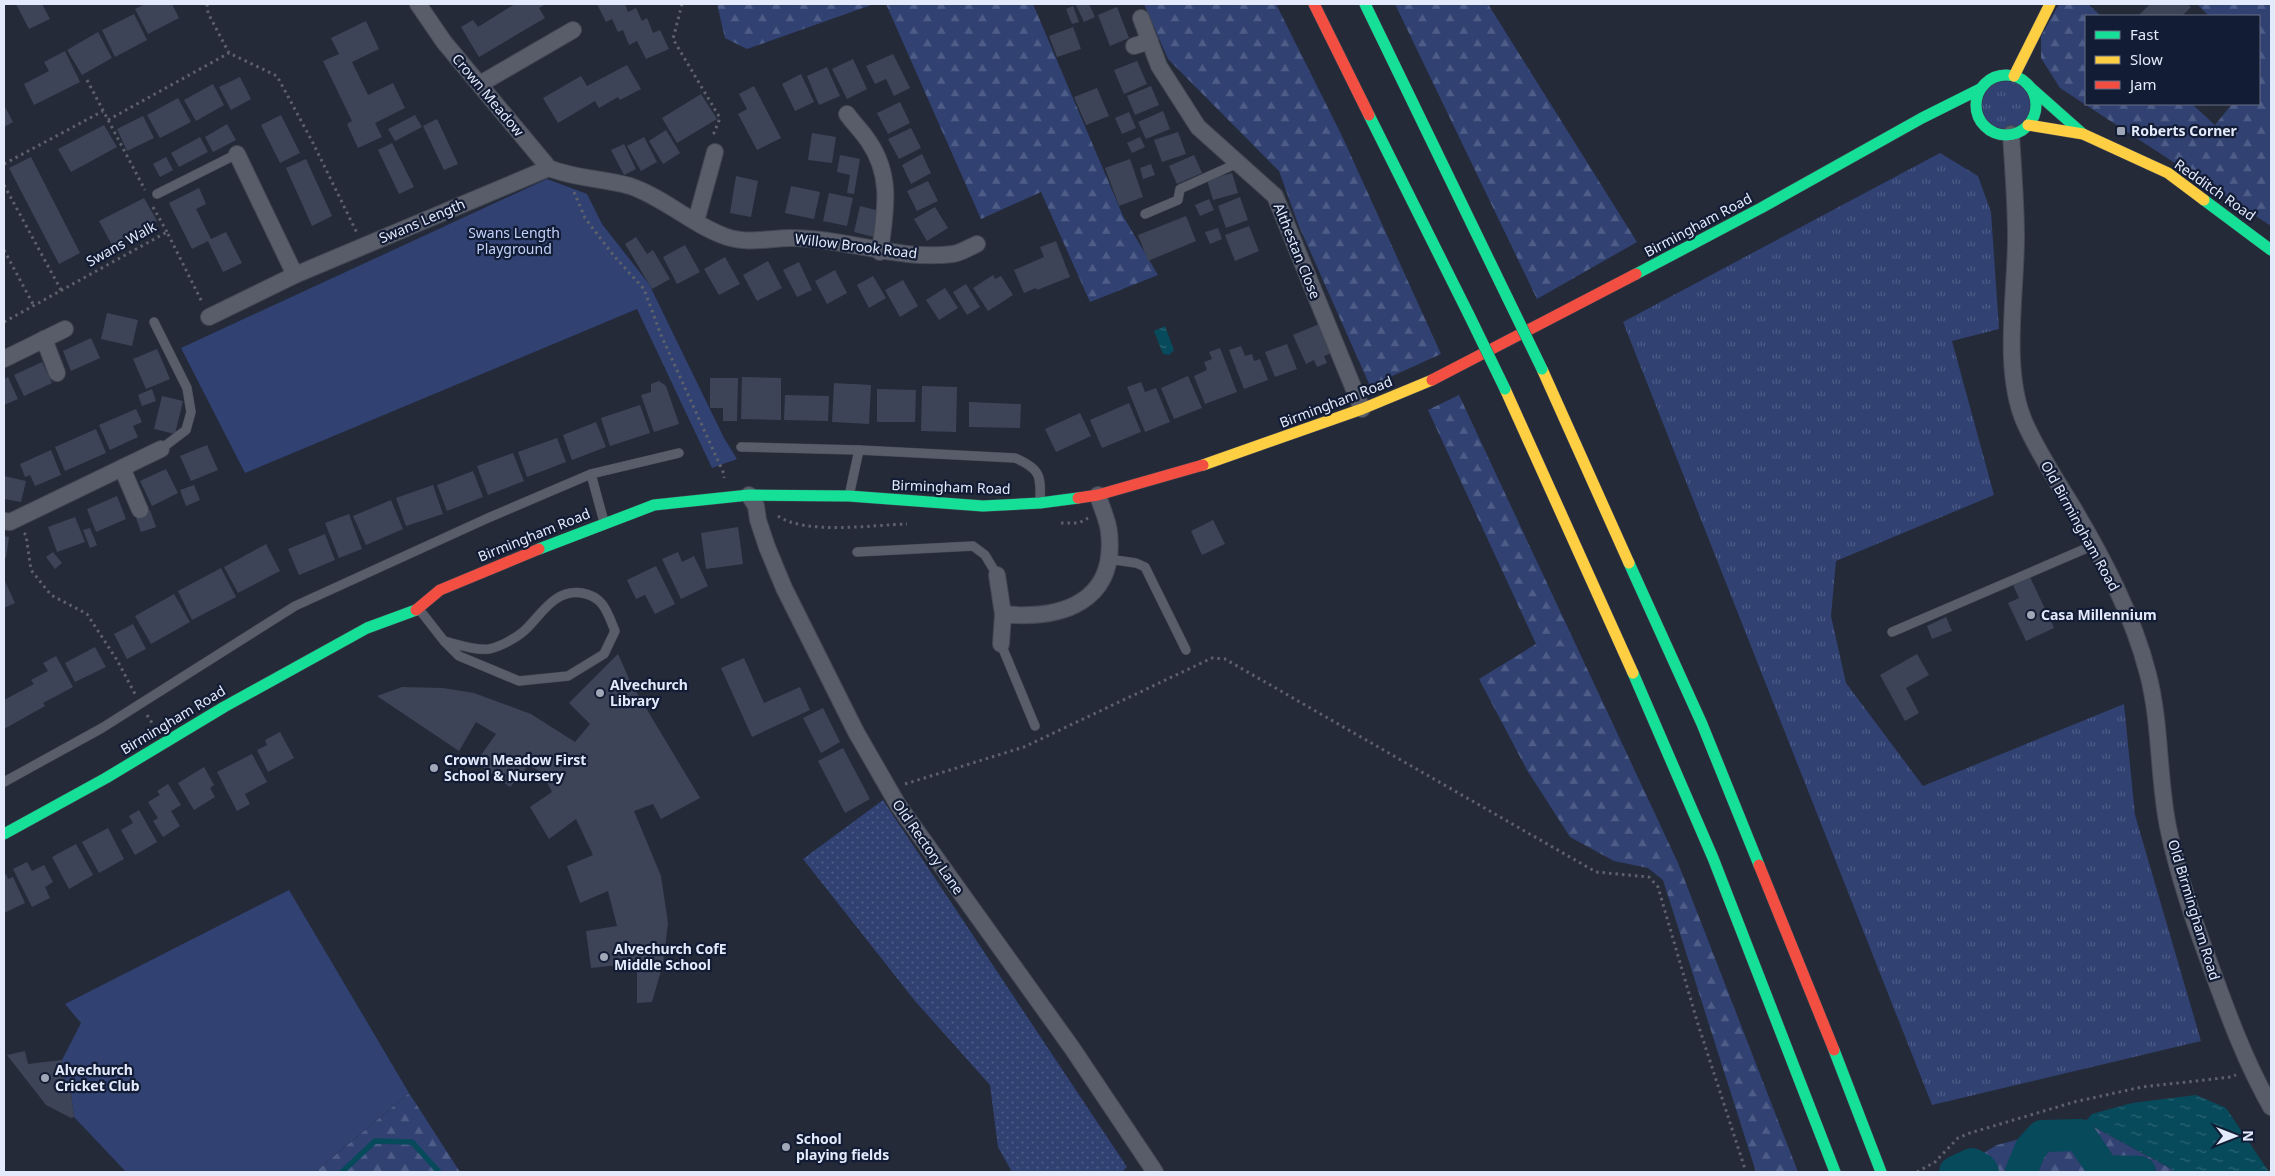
<svg xmlns="http://www.w3.org/2000/svg" width="2275" height="1176" font-family="'Noto Sans',sans-serif">
<style>
.grass{fill:url(#grass-tufts)}
.forest{fill:url(#forest-firs)}
.park{fill:#304172}
.garden{fill:url(#garden-dots)}
.water{fill:url(#water-ripples)}
.lines{fill:none;stroke-linecap:round;stroke-linejoin:round}
.stream{stroke:#074a5b;stroke-width:5.5}
.river{stroke:#074a5b;stroke-width:32}
.building{fill:#3d4457}
.lane-casing{stroke:#424753;stroke-width:10}
.street-casing{stroke:#424753;stroke-width:18}
.fast-casing{stroke:#424753;stroke-width:12}
.slow-casing{stroke:#424753;stroke-width:12}
.jam-casing{stroke:#424753;stroke-width:12}
.path{stroke:#5d616b;stroke-width:3;stroke-dasharray:2.5 4;stroke-linecap:butt}
.lane{stroke:#585d69;stroke-width:9}
.street{stroke:#585d69;stroke-width:16}
.fast{stroke:#16e098;stroke-width:11}
.slow{stroke:#ffcf43;stroke-width:11}
.jam{stroke:#f24e42;stroke-width:11}
.fast-bridge-casing{stroke:#424753;stroke-width:12;stroke-linecap:butt}
.fast-bridge{stroke:#16e098;stroke-width:11}
.poi-dot{fill:#a0a7b7;stroke:#131c35;stroke-width:2}
.labels{text-anchor:middle;stroke-width:4.5;stroke-linejoin:round;paint-order:stroke}
.street-label{font-size:14px;fill:#e2eafb;stroke:#131c35}
.poi-label{font-size:14px;font-weight:bold;fill:#e2eafb;stroke:#131c35;text-anchor:start}
.park-label{font-size:14px;fill:#c1d2fa;stroke:#131c35}
</style>
<defs>
<pattern id="grass-tufts" width="24" height="20" patternUnits="userSpaceOnUse" patternTransform="scale(1.25)"><rect width="24" height="20" fill="#304172"/><path d="M3 7l-1-3M5 7V3M7 7l1-3M15 17l-1-3M17 17v-4M19 17l1-3" fill="none" stroke="#4e5d87"/></pattern>
<pattern id="forest-firs" width="22" height="20" patternUnits="userSpaceOnUse" patternTransform="scale(1.25)"><rect width="22" height="20" fill="#304172"/><path d="M5 1l3.5 6h-7zM16 11l3.5 6h-7z" fill="#4e5d87"/></pattern>
<pattern id="garden-dots" width="8" height="8" patternUnits="userSpaceOnUse" patternTransform="scale(1.25)"><rect width="8" height="8" fill="#304172"/><path d="M2 2h.1M6 6h.1" fill="none" stroke="#4e5d87" stroke-width="1.8" stroke-linecap="round"/></pattern>
<pattern id="water-ripples" width="26" height="14" patternUnits="userSpaceOnUse" patternTransform="scale(1.25)"><rect width="26" height="14" fill="#074a5b"/><path d="M2 4q2-2 4 0t4 0M15 11q2-2 4 0t4 0" fill="none" stroke="#2b6473"/></pattern>
</defs>
<rect width="100%" height="100%" fill="#252a38"/>
<g class="grass">
<circle cx="2006" cy="105" r="24"/>
<polygon points="1940,153 1978,176 1991,212 1999,329 1952,341 1994,495 1836,561 1831,616 1846,683 1923,786 2124,704 2135,815 2201,1041 1932,1105 1623,322"/>
</g>
<g class="forest">
<polygon points="717,4 874,4 747,49 725,38"/>
<polygon points="886,4 1033,4 1123,216 1158,275 1090,302 1041,192 981,219"/>
<polygon points="1144,4 1276,4 1342,136 1441,354 1370,386 1298,224 1279,171 1168,59"/>
<polygon points="1395,4 1488,4 1637,242 1537,299"/>
<polygon points="2059,4 2088,4 2101,16 2086,16 2086,104 2192,104 2215,125 2232,104 2259,104 2259,16 2209,16 2197,4 2271,4 2271,226 2060,88 2041,58 2041,36"/>
<polygon points="1459,395 1678,863 1798,1172 1756,1172 1663,880 1648,868 1614,861 1570,837 1527,770 1479,679 1536,644 1428,410"/>
<polygon points="409,1093 460,1172 315,1172"/>
<polygon points="2085,1122 2177,1172 1951,1172 1997,1145"/>
</g>
<g class="park">
<polygon points="547,179 587,194 602,224 649,284 724,438 737,459 712,468 637,309 245,473 181,348"/>
<polygon points="289,890 409,1093 315,1172 126,1172 74,1117 71,1093 66,1092 62,1060 81,1023 65,1004"/>
</g>
<polygon class="garden" points="883,800 1127,1167 1122,1172 1012,1172 998,1147 990,1085 915,1001 803,859"/>
<g class="water">
<polygon points="1165,326 1174,350 1169,355 1163,354 1154,331"/>
<polygon points="2196,1095 2226,1108 2269,1172 2174,1172 2170,1168 2085,1122 2092,1114 2132,1103"/>
</g>
<g class="lines">
<polyline class="stream" points="342,1172 375,1141 412,1142 439,1172"/>
<g class="river">
<polyline points="1955,1172 1972,1164 1981,1169 1983,1172"/>
<polyline points="2021,1172 2031,1148 2042,1136 2080,1135 2104,1171 2140,1172"/>
</g>
</g>
<g class="building">
<polygon points="16,4 42,4 50,19 29,29"/>
<polygon points="145,4 172,4 179,18 148,34 135,9"/>
<polygon points="515,4 546,4 539,8 545,18 479,57 461,27 473,20 478,27"/>
<polygon points="597,4 625,4 628,12 636,8 642,21 647,18 653,33 660,30 669,49 646,59 637,41 629,45 623,30 618,32 612,19 606,22"/>
<polygon points="1079,4 1089,4 1095,17 1084,22 1076,5"/>
<polygon points="2150,4 2187,4 2191,7 2182,16 2138,16"/>
<polygon points="1073,6 1079,22 1072,24 1066,9"/>
<polygon points="1117,7 1129,38 1110,46 1098,15"/>
<polygon points="134,14 147,40 115,57 102,30"/>
<polygon points="366,21 379,49 352,62 368,95 393,83 405,108 375,123 382,137 358,148 347,124 352,121 323,61 339,54 331,38"/>
<polygon points="1073,27 1081,49 1057,57 1049,36"/>
<polygon points="98,32 112,58 82,75 67,50"/>
<polygon points="65,51 80,82 34,105 24,84 49,71 44,62"/>
<polygon points="893,54 910,88 894,96 886,79 875,84 866,66"/>
<polygon points="853,59 867,89 847,99 832,69"/>
<polygon points="1137,61 1147,84 1124,94 1114,70"/>
<polygon points="627,65 641,89 620,100 618,97 599,108 595,101 558,123 543,98 581,76 587,86"/>
<polygon points="827,67 840,96 819,105 807,76"/>
<polygon points="801,74 814,102 795,111 782,84"/>
<polygon points="240,77 251,99 231,110 219,87"/>
<polygon points="213,84 224,105 196,121 184,100"/>
<polygon points="754,86 781,138 757,150 738,114 747,109 739,94"/>
<polygon points="1151,86 1159,105 1135,115 1127,96"/>
<polygon points="1097,88 1109,116 1086,125 1074,97"/>
<polygon points="701,94 717,119 677,143 662,118"/>
<polygon points="178,98 191,122 160,138 147,115"/>
<polygon points="900,102 910,123 888,134 877,113"/>
<polygon points="4,105 13,122 4,127"/>
<polygon points="1163,111 1170,129 1146,139 1138,122"/>
<polygon points="1129,112 1136,128 1122,134 1115,118"/>
<polygon points="281,115 300,153 280,163 261,125"/>
<polygon points="415,115 422,127 395,141 388,129"/>
<polygon points="143,116 154,138 127,151 117,129"/>
<polygon points="437,119 458,164 444,170 423,126"/>
<polygon points="227,124 236,140 213,152 205,137"/>
<polygon points="104,125 117,147 71,172 58,149"/>
<polygon points="911,128 921,148 899,159 888,139"/>
<polygon points="666,130 680,153 663,164 649,141"/>
<polygon points="1178,132 1186,154 1162,162 1154,140"/>
<polygon points="812,133 836,137 832,163 808,160"/>
<polygon points="200,137 208,152 179,167 171,153"/>
<polygon points="644,137 657,162 641,171 627,146"/>
<polygon points="1140,137 1145,147 1132,153 1127,143"/>
<polygon points="392,143 414,187 399,194 378,150"/>
<polygon points="624,144 636,169 624,175 611,150"/>
<polygon points="922,154 931,173 911,184 902,165"/>
<polygon points="840,155 860,159 854,194 847,193 850,175 837,172"/>
<polygon points="1194,155 1202,173 1177,184 1169,166"/>
<polygon points="31,157 80,253 59,264 9,168"/>
<polygon points="166,157 173,170 160,177 153,164"/>
<polygon points="306,159 332,216 312,226 286,168"/>
<polygon points="1130,159 1143,197 1119,206 1105,168"/>
<polygon points="1151,164 1155,175 1143,179 1140,168"/>
<polygon points="1232,173 1238,193 1213,200 1207,180"/>
<polygon points="736,176 758,181 751,217 730,213"/>
<polygon points="928,181 938,201 917,211 907,191"/>
<polygon points="791,186 820,192 814,219 785,213"/>
<polygon points="199,188 206,204 196,209 211,239 226,232 242,263 223,272 208,241 192,249 169,203"/>
<polygon points="829,193 853,198 847,226 823,221"/>
<polygon points="1240,197 1248,220 1226,228 1218,206"/>
<polygon points="144,198 157,221 112,245 99,221"/>
<polygon points="1209,199 1214,210 1200,216 1195,205"/>
<polygon points="860,206 880,211 874,237 854,232"/>
<polygon points="935,207 948,228 927,241 914,219"/>
<polygon points="1186,216 1196,241 1148,261 1138,235"/>
<polygon points="1249,226 1259,251 1235,261 1225,235"/>
<polygon points="1218,228 1222,239 1210,244 1205,232"/>
<polygon points="636,237 647,254 653,250 670,279 652,289 625,244"/>
<polygon points="1056,241 1070,277 1037,290 1036,288 1024,293 1014,270 1044,257 1040,247"/>
<polygon points="685,245 700,272 677,284 663,257"/>
<polygon points="725,257 740,284 719,295 704,269"/>
<polygon points="768,261 782,288 757,301 743,275"/>
<polygon points="799,262 812,290 797,297 783,270"/>
<polygon points="835,270 847,293 827,304 815,281"/>
<polygon points="993,275 995,279 1001,276 1013,295 988,311 973,288"/>
<polygon points="873,276 886,298 869,308 857,285"/>
<polygon points="903,280 918,306 900,317 885,290"/>
<polygon points="966,284 980,307 967,315 953,292"/>
<polygon points="945,288 958,308 939,320 926,300"/>
<polygon points="107,313 138,320 132,346 101,339"/>
<polygon points="1319,324 1332,353 1324,356 1327,363 1317,367 1314,360 1306,364 1293,335"/>
<polygon points="91,338 100,358 71,371 63,351"/>
<polygon points="1287,344 1297,369 1275,377 1265,352"/>
<polygon points="1241,346 1245,356 1252,354 1254,361 1260,359 1268,380 1244,389 1229,350"/>
<polygon points="1220,348 1237,392 1205,404 1194,376 1207,370 1204,362 1212,359 1209,352"/>
<polygon points="157,349 170,379 146,389 133,359"/>
<polygon points="42,362 52,383 24,396 14,375"/>
<polygon points="1188,376 1202,408 1174,419 1161,388"/>
<polygon points="8,377 18,399 4,405 4,379"/>
<polygon points="742,377 781,378 781,420 741,419"/>
<polygon points="710,378 738,378 737,421 723,421 723,408 710,408"/>
<polygon points="659,381 666,386 679,424 654,432 641,395 651,392 651,384"/>
<polygon points="1141,382 1145,392 1156,388 1170,422 1145,432 1127,387"/>
<polygon points="834,383 871,385 869,424 832,422"/>
<polygon points="922,386 957,387 956,432 921,431"/>
<polygon points="152,389 156,401 142,406 138,395"/>
<polygon points="877,389 916,390 915,422 877,422"/>
<polygon points="785,395 829,396 828,421 784,420"/>
<polygon points="162,396 183,401 175,434 154,429"/>
<polygon points="969,402 1021,404 1020,428 969,427"/>
<polygon points="1129,403 1141,432 1102,448 1090,420"/>
<polygon points="640,405 650,433 610,446 601,418"/>
<polygon points="136,409 142,422 133,426 138,437 110,450 99,425"/>
<polygon points="1080,413 1091,436 1056,452 1045,429"/>
<polygon points="596,422 606,447 572,460 563,435"/>
<polygon points="96,429 106,453 65,471 55,447"/>
<polygon points="557,438 566,462 527,477 518,452"/>
<polygon points="207,445 218,470 191,481 180,456"/>
<polygon points="51,450 61,475 35,486 30,475 25,477 20,464"/>
<polygon points="513,453 524,481 488,495 477,466"/>
<polygon points="166,469 178,493 152,506 140,481"/>
<polygon points="473,471 483,497 447,511 437,485"/>
<polygon points="4,476 26,481 21,502 4,499"/>
<polygon points="194,485 200,500 186,506 180,490"/>
<polygon points="433,485 443,514 406,526 396,498"/>
<polygon points="117,496 126,519 96,532 87,509"/>
<polygon points="391,500 403,529 366,545 353,516"/>
<polygon points="150,510 156,527 141,532 135,515"/>
<polygon points="349,514 362,549 339,558 325,523"/>
<polygon points="75,517 85,542 57,552 48,527"/>
<polygon points="1213,520 1225,544 1202,555 1191,531"/>
<polygon points="738,527 743,564 706,569 701,533"/>
<polygon points="90,528 97,545 90,548 83,530"/>
<polygon points="325,534 335,560 299,575 288,549"/>
<polygon points="4,536 9,537 6,558 4,557"/>
<polygon points="266,544 280,571 238,593 224,567"/>
<polygon points="53,552 62,563 55,569 46,557"/>
<polygon points="678,552 682,562 694,556 708,586 681,599 662,559"/>
<polygon points="656,566 675,604 655,614 645,595 636,599 627,580"/>
<polygon points="221,568 236,597 192,620 178,591"/>
<polygon points="2030,577 2054,628 2026,641 2008,603 2019,598 2013,585"/>
<polygon points="4,579 15,603 4,608"/>
<polygon points="174,594 190,622 151,644 135,616"/>
<polygon points="1946,617 1952,631 1932,639 1927,626"/>
<polygon points="133,624 146,649 127,659 114,634"/>
<polygon points="95,647 106,667 75,682 65,663"/>
<polygon points="618,654 631,683 700,798 661,819 653,804 634,811 661,876 668,923 663,964 652,1002 637,1003 637,963 591,968 586,931 617,926 608,891 580,903 567,866 593,855 576,819 549,839 530,807 552,792 542,773 529,765 510,787 476,762 496,734 476,722 459,751 377,696 402,687 443,688 474,693 531,714 575,742 590,724 569,703"/>
<polygon points="1917,654 1929,675 1906,688 1919,713 1905,721 1880,675"/>
<polygon points="56,656 73,687 43,703 45,706 4,729 4,700 34,684 31,680 48,671 43,663"/>
<polygon points="744,658 764,703 800,687 810,710 752,737 721,668"/>
<polygon points="823,708 840,742 821,753 803,718"/>
<polygon points="280,732 294,758 268,772 257,750 267,745 265,740"/>
<polygon points="843,748 870,799 845,813 818,761"/>
<polygon points="252,754 267,782 245,794 250,804 237,811 217,772"/>
<polygon points="204,767 214,785 210,788 215,797 194,810 178,783"/>
<polygon points="168,784 181,805 171,811 180,826 163,837 153,821 158,818 148,802 160,795 157,791"/>
<polygon points="139,810 157,842 135,855 121,830 133,823 129,816"/>
<polygon points="108,828 124,859 99,873 82,842"/>
<polygon points="76,844 93,875 69,889 52,857"/>
<polygon points="27,862 32,871 44,865 53,882 45,887 50,898 32,907 13,869"/>
<polygon points="6,874 8,879 13,877 25,903 4,913 4,875"/>
<polygon points="25,1051 28,1064 62,1060 66,1092 71,1093 74,1117 71,1118 46,1105 7,1055"/>
</g>
<g class="lines">
<g class="lane-casing">
<g id="lane">
<polyline points="157,194 237,154"/>
<polyline points="1145,214 1178,200 1180,189 1238,163"/>
<polyline points="154,322 187,388 191,412 186,430 161,449"/>
<path d="M 741,447 L 859,450 L 1015,458 C 1041,469 1041,476 1040,503"/>
<polyline points="591,474 604,522"/>
<polyline points="849,496 859,450"/>
<polyline points="857,552 973,546 985,555 997,575"/>
<polyline points="1108,559 1136,563 1145,567 1186,650"/>
<path d="M 419,609 L 444,641 L 459,656 L 519,681 L 568,676 L 604,654 L 615,631 C 607,612 604,597 582,593 C 553,589 541,616 524,631 C 516,638 500,647 489,649 C 475,651 457,644 444,641"/>
<polyline points="1892,632 2094,545"/>
<polyline points="1001,644 1035,726"/>
<polyline points="4,782 102,728 295,606 488,518 591,474 679,453"/>
</g>
</g>
<g class="street-casing">
<g id="street">
<path d="M 418,4 L 444,42 L 549,168 C 576,179 602,178 630,186 C 665,198 692,225 727,237 C 748,244 770,238 791,238 C 846,238 898,261 953,254 C 961,253 970,247 977,244"/>
<polyline points="1141,18 1159,66 1198,127 1275,196 1362,409"/>
<polyline points="1134,46 1150,41"/>
<polyline points="480,84 573,30"/>
<path d="M 847,114 C 854,124 863,132 869,142 C 893,177 885,212 880,252"/>
<path d="M 2011,134 C 2013,168 2016,203 2016,237 C 2016,294 2002,368 2024,421 C 2037,451 2055,478 2072,506 C 2103,558 2133,615 2148,674 C 2161,724 2158,777 2168,827 C 2178,876 2195,924 2212,970 C 2229,1017 2246,1063 2271,1107"/>
<polyline points="237,154 295,275"/>
<polyline points="696,221 715,152"/>
<polyline points="209,317 295,275 549,168"/>
<polyline points="44,339 57,373"/>
<polyline points="4,359 65,329"/>
<polyline points="122,468 140,510"/>
<polyline points="749,495 756,506 758,520 767,547 784,588 856,732 898,805 1072,1048 1155,1172"/>
<polyline points="4,521 10,522 161,449"/>
<polyline points="997,575 1003,614"/>
<path d="M 1001,644 L 1003,614 C 1062,620 1117,602 1109,532 C 1108,520 1101,507 1098,495"/>
</g>
</g>
<g class="fast-casing">
<g id="fast">
<polyline points="1365,4 1508,299"/>
<circle cx="2006" cy="105" r="30"/>
<polyline points="2030,87 2083,134"/>
<polyline points="1369,115 1469,315"/>
<polyline points="2204,200 2271,250"/>
<polyline points="1636,274 1761,208 1922,118 1980,89"/>
<polyline points="539,549 654,505 749,495 849,496 983,506 1040,503 1078,498"/>
<polyline points="1629,563 1702,724 1759,865"/>
<polyline points="1633,673 1713,858 1835,1172"/>
<polyline points="4,834 106,778 224,707 367,628 416,610"/>
<polyline points="1834,1050 1881,1172"/>
</g>
</g>
<g class="slow-casing">
<g id="slow">
<polyline points="2014,76 2050,4"/>
<polyline points="2028,125 2083,134 2168,173 2204,200"/>
<polyline points="1542,369 1629,563"/>
<polyline points="1505,389 1633,673"/>
<polyline points="1203,465 1362,409 1432,380"/>
</g>
</g>
<g class="jam-casing">
<g id="jam">
<polyline points="1314,4 1369,115"/>
<polyline points="1432,380 1636,274"/>
<polyline points="1078,498 1098,495 1203,465"/>
<polyline points="416,610 440,590 539,549"/>
<polyline points="1759,865 1834,1050"/>
</g>
</g>
<g class="path">
<polyline points="207,4 208,13 229,53 277,76 313,143 357,233"/>
<polyline points="682,4 673,39 720,118 714,133 711,135"/>
<polyline points="87,80 145,190"/>
<polyline points="108,120 229,53"/>
<polyline points="4,164 103,111"/>
<polyline points="4,185 61,290"/>
<polyline points="574,192 585,218 614,256 644,289 661,335 724,474 724,478"/>
<polyline points="153,207 167,232"/>
<polyline points="4,250 34,306"/>
<polyline points="4,322 167,232 203,304"/>
<path d="M 778,516 C 805,535 873,525 907,524"/>
<polyline points="1061,523 1079,523 1088,518"/>
<polyline points="24,533 26,535 31,570 51,595 87,614 117,660 135,694"/>
<polyline points="147,715 154,726"/>
<polyline points="905,784 1024,747 1212,658 1225,659 1596,872 1649,877 1658,887 1697,1021 1746,1172"/>
<polyline points="1917,1172 1935,1162 1958,1138 1970,1133 2074,1102 2142,1087 2231,1077 2236,1075"/>
</g>
<use href="#lane" class="lane"/>
<use href="#street" class="street"/>
<use href="#fast" class="fast"/>
<use href="#slow" class="slow"/>
<use href="#jam" class="jam"/>
<g class="fast-bridge-casing">
<g id="fast-bridge">
<polyline points="1508,299 1542,369"/>
<polyline points="1469,315 1505,389"/>
</g>
</g>
<use href="#fast-bridge" class="fast-bridge"/>
</g>
<g class="poi-dot">
<rect x="2116" y="126" width="10" height="10" rx="2.5"/>
<circle cx="2031" cy="615" r="5"/>
<circle cx="600" cy="693" r="5"/>
<circle cx="434" cy="768" r="5"/>
<circle cx="604" cy="957" r="5"/>
<circle cx="45" cy="1078" r="5"/>
<circle cx="786" cy="1147" r="5"/>
</g>
<g class="labels">
<g class="street-label">
<text transform="translate(488 95) rotate(50)" y="5">Crown Meadow</text>
<text transform="translate(2215 190) rotate(35)" y="5">Redditch Road</text>
<text transform="translate(422 221) rotate(-23)" y="5">Swans Length</text>
<text transform="translate(1698 225) rotate(-28)" y="5">Birmingham Road</text>
<text transform="translate(121 244) rotate(-29)" y="5">Swans Walk</text>
<text transform="translate(856 246) rotate(7)" y="5">Willow Brook Road</text>
<text transform="translate(1297 251) rotate(68)" y="5">Althestan Close</text>
<text transform="translate(1336 402) rotate(-21)" y="5">Birmingham Road</text>
<text transform="translate(951 487) rotate(2)" y="5">Birmingham Road</text>
<text transform="translate(2080 526) rotate(61)" y="5">Old Birmingham Road</text>
<text transform="translate(534 535) rotate(-22)" y="5">Birmingham Road</text>
<text transform="translate(173 720) rotate(-31)" y="5">Birmingham Road</text>
<text transform="translate(928 847) rotate(55)" y="5">Old Rectory Lane</text>
<text transform="translate(2194 910) rotate(73)" y="5">Old Birmingham Road</text>
</g>
<g class="poi-label">
<text x="2131" y="136">Roberts Corner</text>
<text x="2041" y="620">Casa Millennium</text>
<text x="610" y="690">Alvechurch<tspan x="610" dy="16">Library</tspan></text>
<text x="444" y="765">Crown Meadow First<tspan x="444" dy="16">School &amp; Nursery</tspan></text>
<text x="614" y="954">Alvechurch CofE<tspan x="614" dy="16">Middle School</tspan></text>
<text x="55" y="1075">Alvechurch<tspan x="55" dy="16">Cricket Club</tspan></text>
<text x="796" y="1144">School<tspan x="796" dy="16">playing fields</tspan></text>
</g>
<g class="park-label">
<text x="514" y="238">Swans Length<tspan x="514" dy="16">Playground</tspan></text>
</g>
</g>
<rect width="2275" height="1176" fill="none" stroke="#e2eafb" stroke-width="10"/>
<rect x="2085" y="15" width="175" height="90" fill="#131c35" stroke="#666e84"/>
<rect x="2095" y="31" width="25" height="8" fill="#16e098" stroke="#666e84"/>
<text x="2130" y="40" font-size="15" fill="#e2eafb">Fast</text>
<rect x="2095" y="56" width="25" height="8" fill="#ffcf43" stroke="#666e84"/>
<text x="2130" y="65" font-size="15" fill="#e2eafb">Slow</text>
<rect x="2095" y="81" width="25" height="8" fill="#f24e42" stroke="#666e84"/>
<text x="2130" y="90" font-size="15" fill="#e2eafb">Jam</text>
<g transform="translate(2235 1136) rotate(90)" stroke="#131c35" stroke-width="4" paint-order="stroke">
<path d="M0-4L9 19L0 12L-9 19Z" fill="#e2eafb"/>
<text y="-8" font-size="14" font-weight="bold" text-anchor="middle" fill="#e2eafb">N</text>
</g>
</svg>
